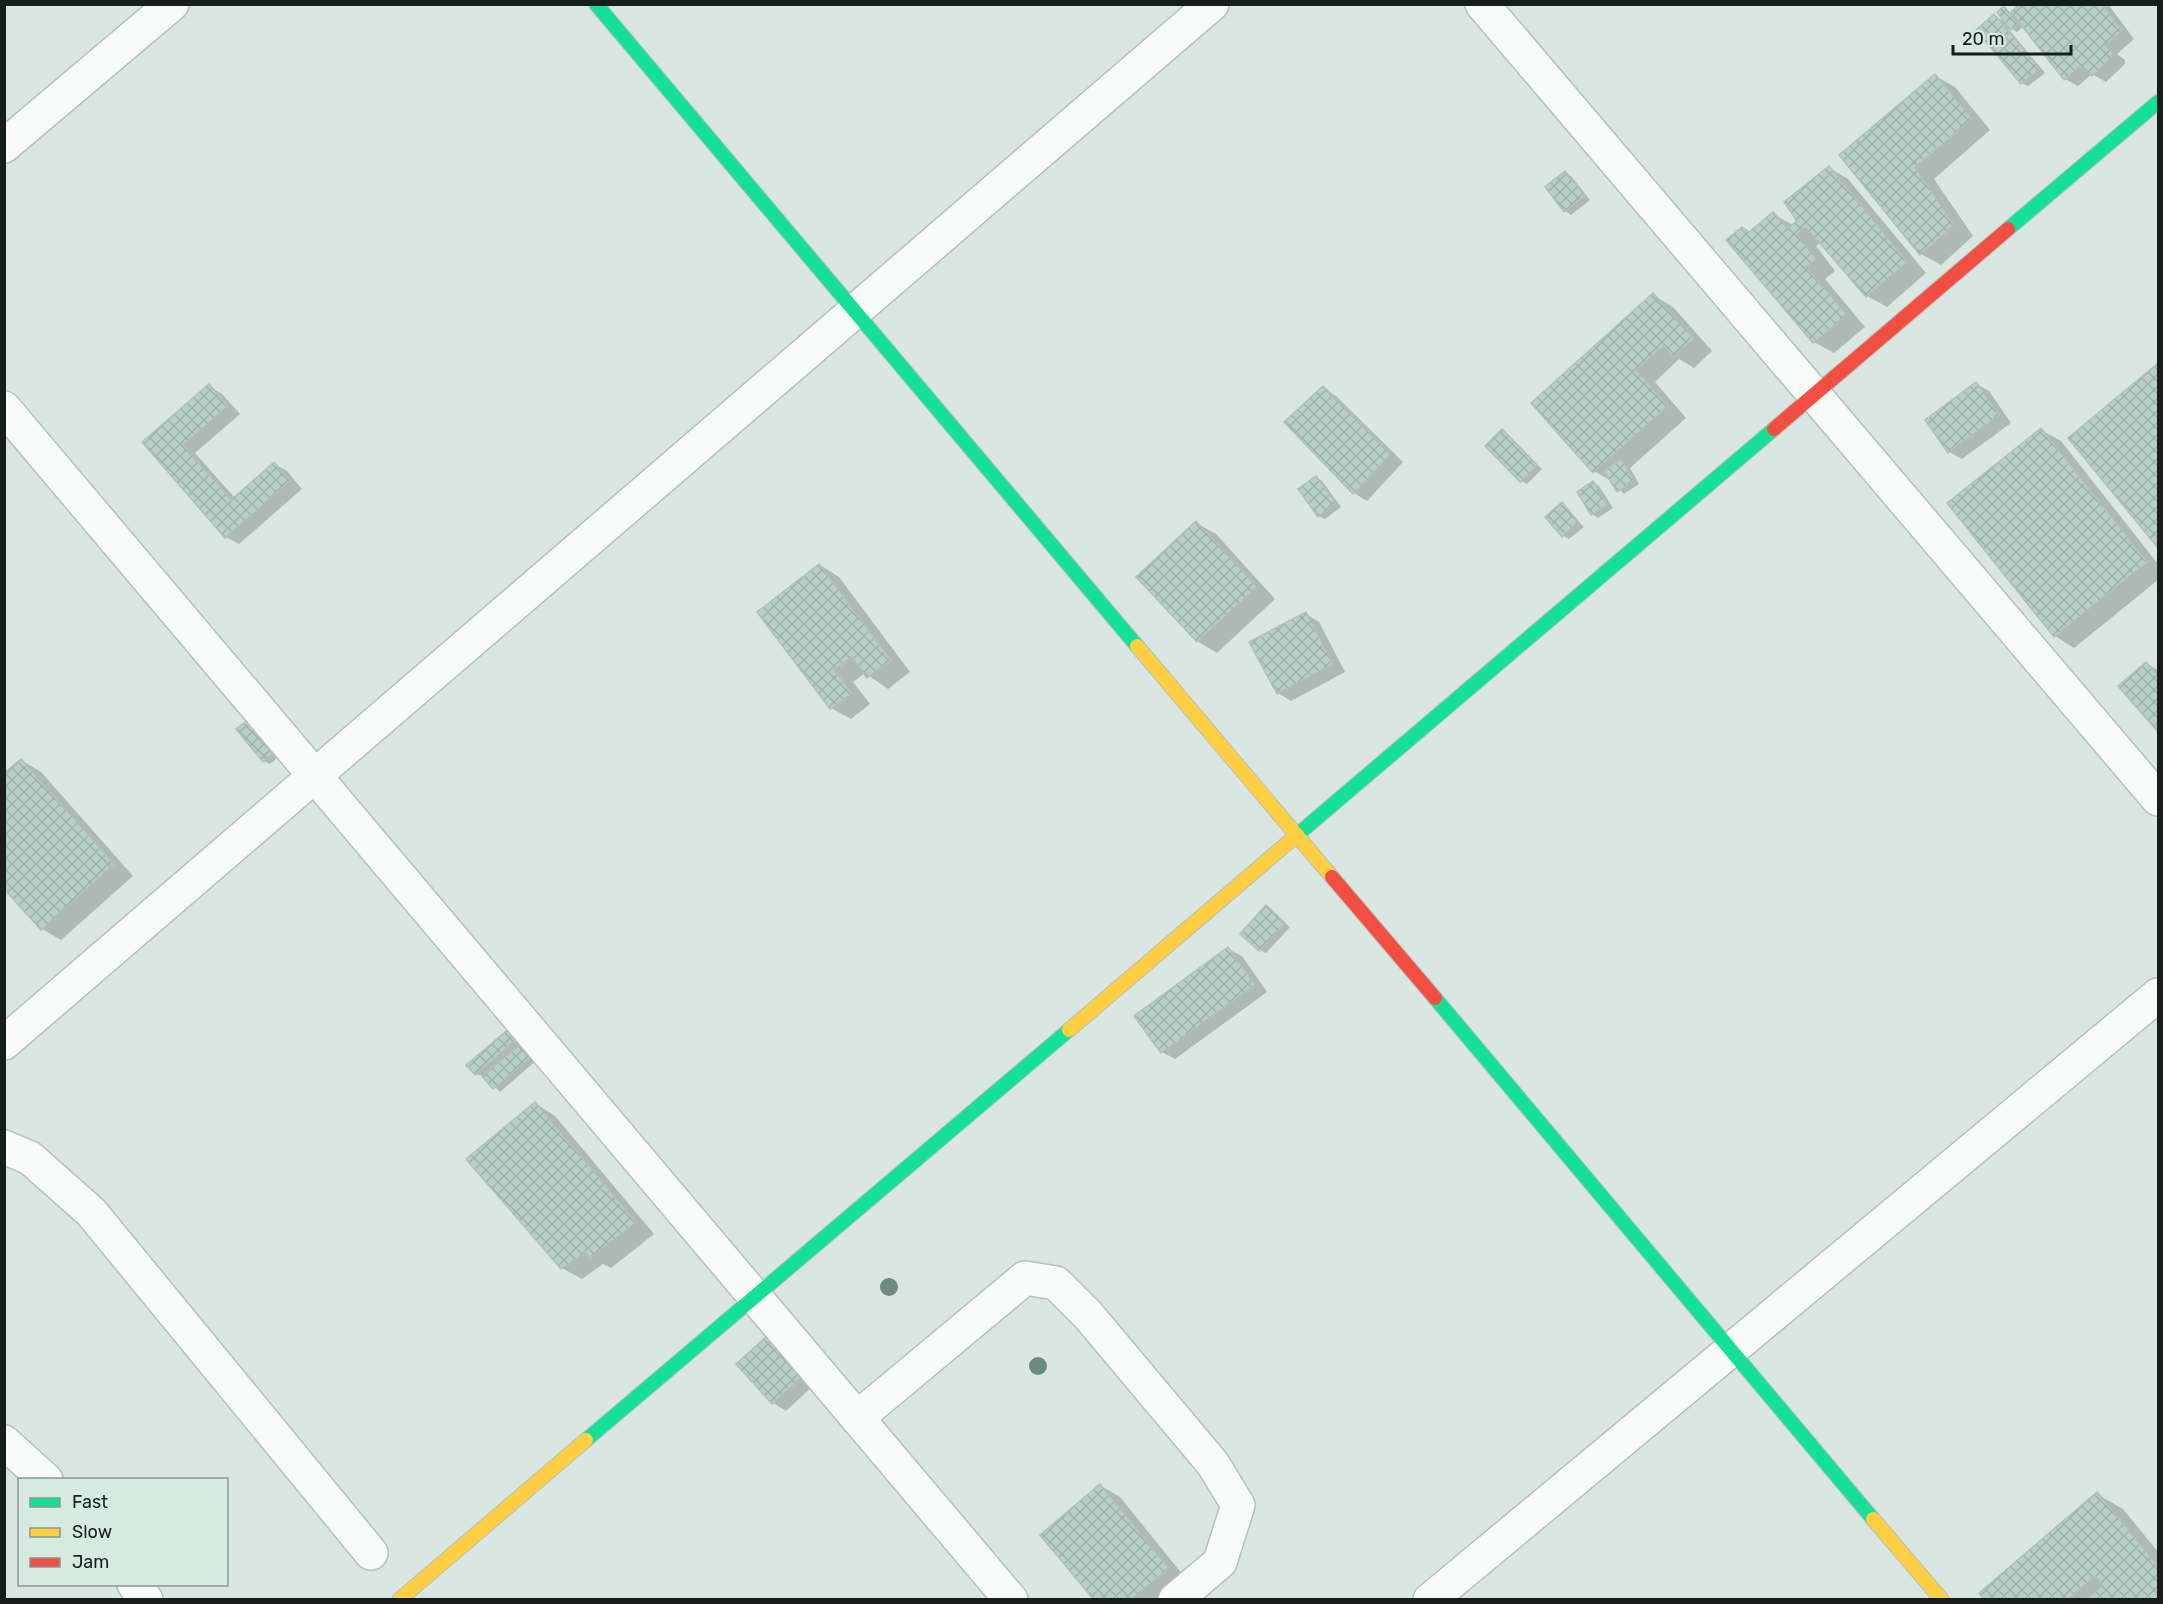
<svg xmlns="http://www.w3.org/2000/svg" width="2163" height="1604" font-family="Rubik,sans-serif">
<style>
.shadow{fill:#0003}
.building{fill:url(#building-cross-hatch);stroke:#b5beba;stroke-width:1.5}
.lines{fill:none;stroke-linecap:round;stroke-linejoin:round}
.street-casing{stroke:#b7c0bc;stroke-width:36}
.fast-casing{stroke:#b7c0bc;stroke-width:16}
.slow-casing{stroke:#b7c0bc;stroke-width:16}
.jam-casing{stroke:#b7c0bc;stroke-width:16}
.street{stroke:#f9fbfa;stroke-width:33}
.fast{stroke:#16e098;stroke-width:14}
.slow{stroke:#ffcf43;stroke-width:14}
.jam{stroke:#f24e42;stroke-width:14}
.tree{fill:#6b8b82}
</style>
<defs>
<pattern id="building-cross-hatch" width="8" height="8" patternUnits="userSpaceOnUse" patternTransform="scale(1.5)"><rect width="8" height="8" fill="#b6d0c8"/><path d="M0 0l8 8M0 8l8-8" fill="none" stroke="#9cb2ab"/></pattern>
</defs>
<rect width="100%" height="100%" fill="#dae6e1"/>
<g class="shadow">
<polygon points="2022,4 2108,4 2134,39 2117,54 2125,60 2125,64 2106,82 2092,74 2078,86 2065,79 2024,26 2017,32 2006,26 2045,73 2028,86 2022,83 1994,16 2007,23 2004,8 2011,14"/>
<polygon points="1935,76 1955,87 1990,130 1934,179 1973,236 1941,265 1921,254 1841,156"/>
<polygon points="1829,168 1848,179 1926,273 1887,307 1867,296 1821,242 1816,246 1835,271 1825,279 1865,327 1834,353 1814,342 1749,233 1773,214 1793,225 1799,221"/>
<polygon points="1565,173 1571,176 1590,200 1571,215 1565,211 1547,187"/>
<polygon points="1653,295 1673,307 1712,351 1694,368 1679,359 1655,382 1686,418 1630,468 1639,484 1624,494 1613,482 1594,471"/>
<polygon points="2158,365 2158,546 2070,438"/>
<polygon points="1976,384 1989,391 2011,423 1962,459 1949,452"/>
<polygon points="209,386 222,394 240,414 195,453 235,498 274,464 287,471 302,489 239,544 226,537 144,442"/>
<polygon points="1323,388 1336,396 1403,462 1367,501 1354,493 1286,422"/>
<polygon points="2041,430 2061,441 2158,564 2158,580 2074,648 2055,636"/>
<polygon points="1502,431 1542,469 1527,484 1521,481"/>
<polygon points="1316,477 1322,481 1341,507 1325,519 1319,516"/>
<polygon points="1593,483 1599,486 1613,508 1598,518 1592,514"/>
<polygon points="1562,504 1584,527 1569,539 1563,536"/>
<polygon points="1196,523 1216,534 1275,599 1217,653 1197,641"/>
<polygon points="820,565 839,577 910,672 888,689 865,673 853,682 870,704 851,719 831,708"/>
<polygon points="1306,614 1319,622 1345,672 1291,701 1278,693"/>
<polygon points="2147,664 2158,670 2158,730 2121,686"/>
<polygon points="238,730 283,753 270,764 264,761"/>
<polygon points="21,760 41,772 133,876 61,940 42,929"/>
<polygon points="1266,907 1290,927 1266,953 1260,950"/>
<polygon points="1228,949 1242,956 1267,992 1175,1059 1162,1052"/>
<polygon points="510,1030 538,1059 500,1092 484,1076 476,1074"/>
<polygon points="536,1104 555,1116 654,1234 611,1268 603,1264 582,1279 562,1268"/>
<polygon points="781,1345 816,1383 786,1411 773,1403"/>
<polygon points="1101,1486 1120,1497 1187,1580 1163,1600 1096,1600"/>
<polygon points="2097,1494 2123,1509 2158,1552 2158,1600 1986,1600"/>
</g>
<g class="building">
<polygon points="2020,4 2102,4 2122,31 2105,46 2112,51 2112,57 2092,76 2080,66 2064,80 2011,12"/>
<polygon points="2004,6 2018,24 2010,30 1997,12"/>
<polygon points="1994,14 2040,69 2021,84 1976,30"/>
<polygon points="1935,74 1972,119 1915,167 1954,225 1920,255 1839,155"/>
<polygon points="1829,166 1907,262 1866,297 1806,227 1797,235 1816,259 1806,267 1847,315 1813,343 1726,240 1742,227 1749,232 1773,212 1788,228 1797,221 1784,202"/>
<polygon points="1565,171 1585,196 1564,212 1545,187"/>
<polygon points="1653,293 1694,339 1673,357 1663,346 1636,370 1668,406 1593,473 1531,403"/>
<polygon points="2158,363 2158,548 2068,438"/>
<polygon points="1976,382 1999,415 1948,453 1925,420"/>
<polygon points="209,384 228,406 183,445 231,500 274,462 290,481 225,538 142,442"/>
<polygon points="1323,386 1391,454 1353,494 1284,422"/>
<polygon points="2041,428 2147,562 2054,637 1947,503"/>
<polygon points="1502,429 1537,465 1520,482 1485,446"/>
<polygon points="1621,459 1634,480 1617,492 1604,471"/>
<polygon points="1316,476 1336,503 1318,517 1298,489"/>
<polygon points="1593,481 1607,505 1591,515 1577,492"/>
<polygon points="1562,502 1579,523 1562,537 1545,517"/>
<polygon points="1196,521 1257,587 1197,642 1136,577"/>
<polygon points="819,564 891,660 867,678 852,657 834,670 852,693 830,709 757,612"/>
<polygon points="1306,612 1333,664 1277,694 1249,642"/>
<polygon points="2146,662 2158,676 2158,732 2118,686"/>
<polygon points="252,717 278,749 263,762 236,729"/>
<polygon points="21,759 114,864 41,930 4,889 4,773"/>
<polygon points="1266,905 1285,923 1259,951 1240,934"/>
<polygon points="1228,947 1255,985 1161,1053 1134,1016"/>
<polygon points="510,1028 518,1038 475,1075 466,1065"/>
<polygon points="522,1043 533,1056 493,1089 482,1076"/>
<polygon points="535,1102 636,1222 590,1258 585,1252 561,1269 466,1159"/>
<polygon points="768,1335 804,1375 772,1404 736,1364"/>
<polygon points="1100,1484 1169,1568 1130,1600 1094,1600 1040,1535"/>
<polygon points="2097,1492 2158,1566 2158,1600 2086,1600 2103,1585 2095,1576 2067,1600 1984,1600 1979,1593"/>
</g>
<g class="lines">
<g class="street-casing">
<g id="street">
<polyline points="1482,4 2158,799"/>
<polyline points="4,146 172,4"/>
<polyline points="4,408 1011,1600"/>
<polyline points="4,1043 1212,4"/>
<polyline points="4,1147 30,1158 91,1212 371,1553"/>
<polyline points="857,1418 1025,1278 1056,1283 1088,1315 1213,1464 1238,1505 1220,1562 1175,1600"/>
<polyline points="4,1442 46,1480"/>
<polyline points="134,1584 146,1600"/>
<polyline points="1430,1600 2158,995"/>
</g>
</g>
<g class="fast-casing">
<g id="fast">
<polyline points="596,4 1137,646"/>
<polyline points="2008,229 2158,102"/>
<polyline points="1297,835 1774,429"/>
<polyline points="1435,998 1873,1519"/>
<polyline points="586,1440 1069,1030"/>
</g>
</g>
<g class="slow-casing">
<g id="slow">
<polyline points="1137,646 1332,877"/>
<polyline points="1069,1030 1297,835"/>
<polyline points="1873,1519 1942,1600"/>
<polyline points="399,1600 586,1440"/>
</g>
</g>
<g class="jam-casing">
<g id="jam">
<polyline points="1774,429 2008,229"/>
<polyline points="1332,877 1435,998"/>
</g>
</g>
<use href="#street" class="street"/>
<use href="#fast" class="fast"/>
<use href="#slow" class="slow"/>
<use href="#jam" class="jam"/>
</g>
<g class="tree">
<circle cx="889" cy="1287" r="9"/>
<circle cx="1038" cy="1366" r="9"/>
</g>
<rect width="2163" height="1604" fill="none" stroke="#161e1b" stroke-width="12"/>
<rect x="18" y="1478" width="210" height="108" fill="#d6eae2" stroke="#899892" stroke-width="1.5"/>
<rect x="30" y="1498" width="30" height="9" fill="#16e098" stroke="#899892" stroke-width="1.5"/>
<text x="72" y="1508" font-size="18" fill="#161e1b">Fast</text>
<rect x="30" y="1528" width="30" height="9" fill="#ffcf43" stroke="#899892" stroke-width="1.5"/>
<text x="72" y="1538" font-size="18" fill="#161e1b">Slow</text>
<rect x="30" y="1558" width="30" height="9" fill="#f24e42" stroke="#899892" stroke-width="1.5"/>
<text x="72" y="1568" font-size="18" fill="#161e1b">Jam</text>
<path d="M1953 45v9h118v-9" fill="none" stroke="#161e1b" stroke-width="3"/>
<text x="1962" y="45" font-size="18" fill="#161e1b" stroke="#d6eae2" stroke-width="4.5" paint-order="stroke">20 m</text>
</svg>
